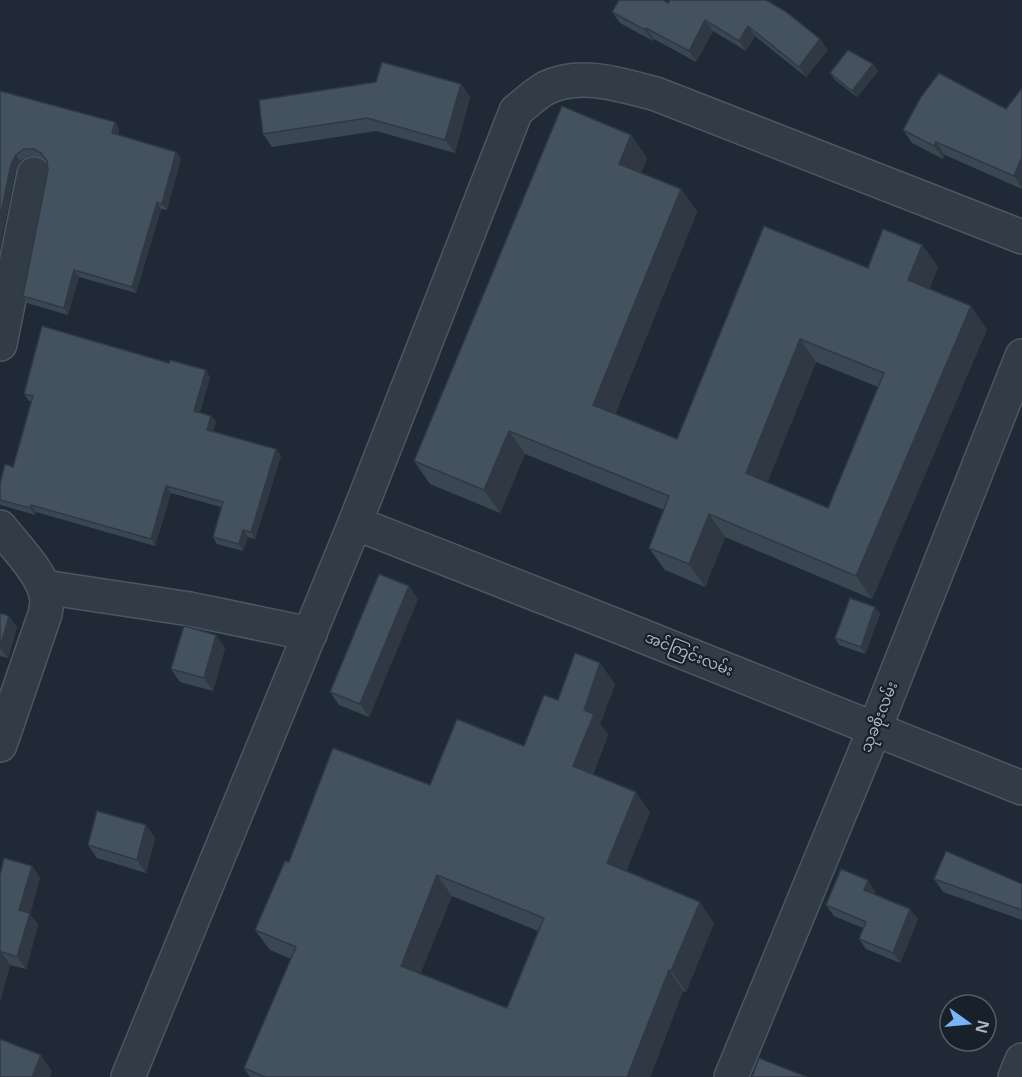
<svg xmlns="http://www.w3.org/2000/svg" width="1022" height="1077" font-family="'Noto Sans','Noto Sans Myanmar',sans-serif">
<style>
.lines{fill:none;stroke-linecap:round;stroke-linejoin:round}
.street-casing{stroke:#4d5762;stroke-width:36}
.street{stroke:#323c46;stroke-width:33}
.wall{fill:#3a4753;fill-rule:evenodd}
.shaded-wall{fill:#303943}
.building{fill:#445260;stroke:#303943;stroke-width:1.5;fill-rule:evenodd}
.labels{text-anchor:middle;stroke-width:4.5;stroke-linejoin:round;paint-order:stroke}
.street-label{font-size:15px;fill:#acb7c4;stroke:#18212a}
</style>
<rect width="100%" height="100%" fill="#1f2a36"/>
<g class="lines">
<g class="street-casing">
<g id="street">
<polyline points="0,344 34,174"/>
<polyline points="355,523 620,627 1022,788"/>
<path d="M 0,527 C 14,545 42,573 46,595 C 48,601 46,608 45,614 L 0,745"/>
<polyline points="44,587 190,609 310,634"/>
<path d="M 128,1077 L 355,523 L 516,111 C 525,104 535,94 546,88 C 581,71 621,85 656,94 L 1022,237"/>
<polyline points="731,1077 875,728 1022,356"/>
<polyline points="1015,1077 1022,1060"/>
</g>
</g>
<use href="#street" class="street"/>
</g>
<g class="wall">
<polygon points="668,3 828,50 806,77 755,36 746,51 713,31 696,62 654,39 653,41 620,23 612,12"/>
<polygon points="873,64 878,71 857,97 835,80 830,73"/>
<polygon points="461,84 470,97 455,153 376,131 272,147 263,134"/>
<polygon points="1022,88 1022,189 945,155 943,159 912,143 903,130 1006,109"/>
<polygon points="0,91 115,122 119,129 118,135 181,158 167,210 161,209 136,293 79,277 68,315 27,303 23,296 48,170 47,161 38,156 29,156 20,161 16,170"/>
<path d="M 631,135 L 647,158 L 641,173 L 681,189 L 697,212 L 615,414 L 677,439 L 868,268 L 922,245 L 938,267 L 929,289 L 987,329 L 872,599 L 725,537 L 705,587 L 665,570 L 649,548 L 664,510 L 525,454 L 500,513 L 430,484 L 414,461 ZM 816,362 L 878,387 L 828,508 L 767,482 Z"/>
<polygon points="210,377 200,412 211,416 216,422 213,431 276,449 281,456 255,539 248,537 243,551 217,544 213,537 221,507 171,493 155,546 36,512 35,515 1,505 0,504 0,484 13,467 31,401 29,401 24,394"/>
<polygon points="418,599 369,717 339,705 330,692"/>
<polygon points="875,607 880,614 865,654 839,645 835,638"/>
<polygon points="0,613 17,627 8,658 0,656"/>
<polygon points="225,648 213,691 180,682 171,669"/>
<path d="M 615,684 L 600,724 L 608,735 L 593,774 L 650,812 L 626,871 L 714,923 L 686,992 L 683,991 L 650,1077 L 250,1077 L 244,1068 L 291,959 L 270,950 L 255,930 L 289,862 L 430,785 L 524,746 L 558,700 ZM 452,896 L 538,931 L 507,1008 L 420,974 Z"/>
<polygon points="146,825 155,838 146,873 97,858 88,845"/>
<polygon points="32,866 40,878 30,914 38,925 26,969 10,965 0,1001 0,875"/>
<polygon points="934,879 1022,884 1022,920 943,892"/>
<polygon points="875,891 874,894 918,919 900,963 866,949 859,939 863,928 834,916 826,905"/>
</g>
<g class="shaded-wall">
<polygon points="705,20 713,31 696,62 689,51"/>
<polygon points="748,26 755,36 746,51 739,41"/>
<polygon points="646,28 654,39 653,41 645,30"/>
<polygon points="820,39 828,50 806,77 799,67"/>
<polygon points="873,64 878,71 857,97 852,91"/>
<polygon points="461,84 470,97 455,153 445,140"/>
<polygon points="115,122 119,129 116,139 112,133"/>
<polygon points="631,135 647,158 635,187 619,164"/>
<polygon points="936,142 945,155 943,159 934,146"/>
<polygon points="176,152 181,158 167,210 162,204"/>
<polygon points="16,155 20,161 16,170 0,248 0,218 11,164"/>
<polygon points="1022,157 1022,188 1014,176"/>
<polygon points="681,189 697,212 609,428 593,405"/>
<polygon points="157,202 161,209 136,293 132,287"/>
<polygon points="922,245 938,267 924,303 908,280"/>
<polygon points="74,270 79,277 68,315 64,308"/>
<polygon points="971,306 987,329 872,599 856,576"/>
<polygon points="800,339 816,362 762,496 746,473"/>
<polygon points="206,370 210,377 198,417 194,411"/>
<polygon points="211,416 216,422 212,436 207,430"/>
<polygon points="509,431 525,454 500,513 484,490"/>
<polygon points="276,449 281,456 255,539 251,532"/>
<polygon points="166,486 171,493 155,546 151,539"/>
<polygon points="31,505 36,512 35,515 30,508"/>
<polygon points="709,514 725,537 705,587 689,564"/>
<polygon points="243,530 248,537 243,551 239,544"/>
<polygon points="409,586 418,599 369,717 360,704"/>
<polygon points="875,607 880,614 865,654 861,647"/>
<polygon points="9,616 17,627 8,658 0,648"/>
<polygon points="216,635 225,648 213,691 204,678"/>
<polygon points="600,663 615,684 600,724 608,735 587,787 573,766 584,710"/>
<polygon points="636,792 650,812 621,884 607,863"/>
<polygon points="146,825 155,838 146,873 137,860"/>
<polygon points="32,866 40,878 30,914 38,925 26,969 17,957 19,910"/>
<polygon points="437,875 452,896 415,987 401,966"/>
<polygon points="868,880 875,891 872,900 864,890"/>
<polygon points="700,902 714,923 686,992 671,971"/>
<polygon points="910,909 918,919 900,963 893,953"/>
<polygon points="2,952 10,965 0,1001 0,958"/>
<polygon points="669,970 683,991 650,1077 627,1077"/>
<polygon points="41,1055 52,1071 50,1077 32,1077"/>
</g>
<g class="building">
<polygon points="619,0 663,0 668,3 670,0 766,0 785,11 820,39 799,67 748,26 739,41 705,20 689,51 646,28 645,30 612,12"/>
<polygon points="848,50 873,64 852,91 830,73"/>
<polygon points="382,62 461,84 445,140 367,118 263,134 259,100 376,82"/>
<polygon points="939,73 1006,109 1022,88 1022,157 1014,176 936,142 934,146 903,130 921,97"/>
<polygon points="0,91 115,122 112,133 176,152 162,204 157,202 132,287 74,270 64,308 23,296 48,170 47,161 41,153 34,149 24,149 16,155 11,164 0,218"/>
<path d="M 562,106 L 631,135 L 619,164 L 681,189 L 593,405 L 677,439 L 764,226 L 868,268 L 883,229 L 922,245 L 908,280 L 971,306 L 856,576 L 709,514 L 689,564 L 649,548 L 669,496 L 509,431 L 484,490 L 414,461 ZM 800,339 L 884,373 L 828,508 L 746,473 Z"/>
<polygon points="42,326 169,363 170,360 206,370 194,411 211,416 207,430 276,449 251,532 243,530 239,544 213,537 223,502 166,486 151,539 31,505 30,508 0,500 0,484 5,464 13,467 33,396 24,394"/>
<polygon points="379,574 409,586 360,704 330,692"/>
<polygon points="850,598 875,607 861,647 835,638"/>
<polygon points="0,613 9,616 0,648"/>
<polygon points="184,626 216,635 204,678 171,669"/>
<path d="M 575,653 L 600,663 L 584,710 L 594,714 L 573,766 L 636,792 L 607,863 L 700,902 L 671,971 L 669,970 L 627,1077 L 265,1077 L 244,1068 L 296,947 L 255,930 L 285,861 L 289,862 L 333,748 L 430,785 L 457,719 L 524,746 L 544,695 L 558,700 ZM 437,875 L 544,918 L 507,1008 L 401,966 Z"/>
<polygon points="97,811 146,825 137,860 88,845"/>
<polygon points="946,851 1022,884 1022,910 934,879"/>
<polygon points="4,858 32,866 19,910 30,913 17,957 2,952 0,958 0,875"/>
<polygon points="841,869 868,880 864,890 910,909 893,953 859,939 866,922 826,905"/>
<polygon points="0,1039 41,1055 32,1077 0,1077"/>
<polygon points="759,1058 807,1077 752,1077"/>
</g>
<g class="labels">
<g class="street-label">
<text transform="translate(689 654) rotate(22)" y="5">အင်ကြင်းလမ်း</text>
<text transform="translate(879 717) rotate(-68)" y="5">သုခစိုးလမ်း</text>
</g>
</g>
<g transform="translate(968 1023) rotate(105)"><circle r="28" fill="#18212a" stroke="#535d68" stroke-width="1.5"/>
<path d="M0-4.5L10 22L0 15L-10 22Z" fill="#7bb5f9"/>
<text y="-9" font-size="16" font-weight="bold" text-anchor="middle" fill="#acb7c4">N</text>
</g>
</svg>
